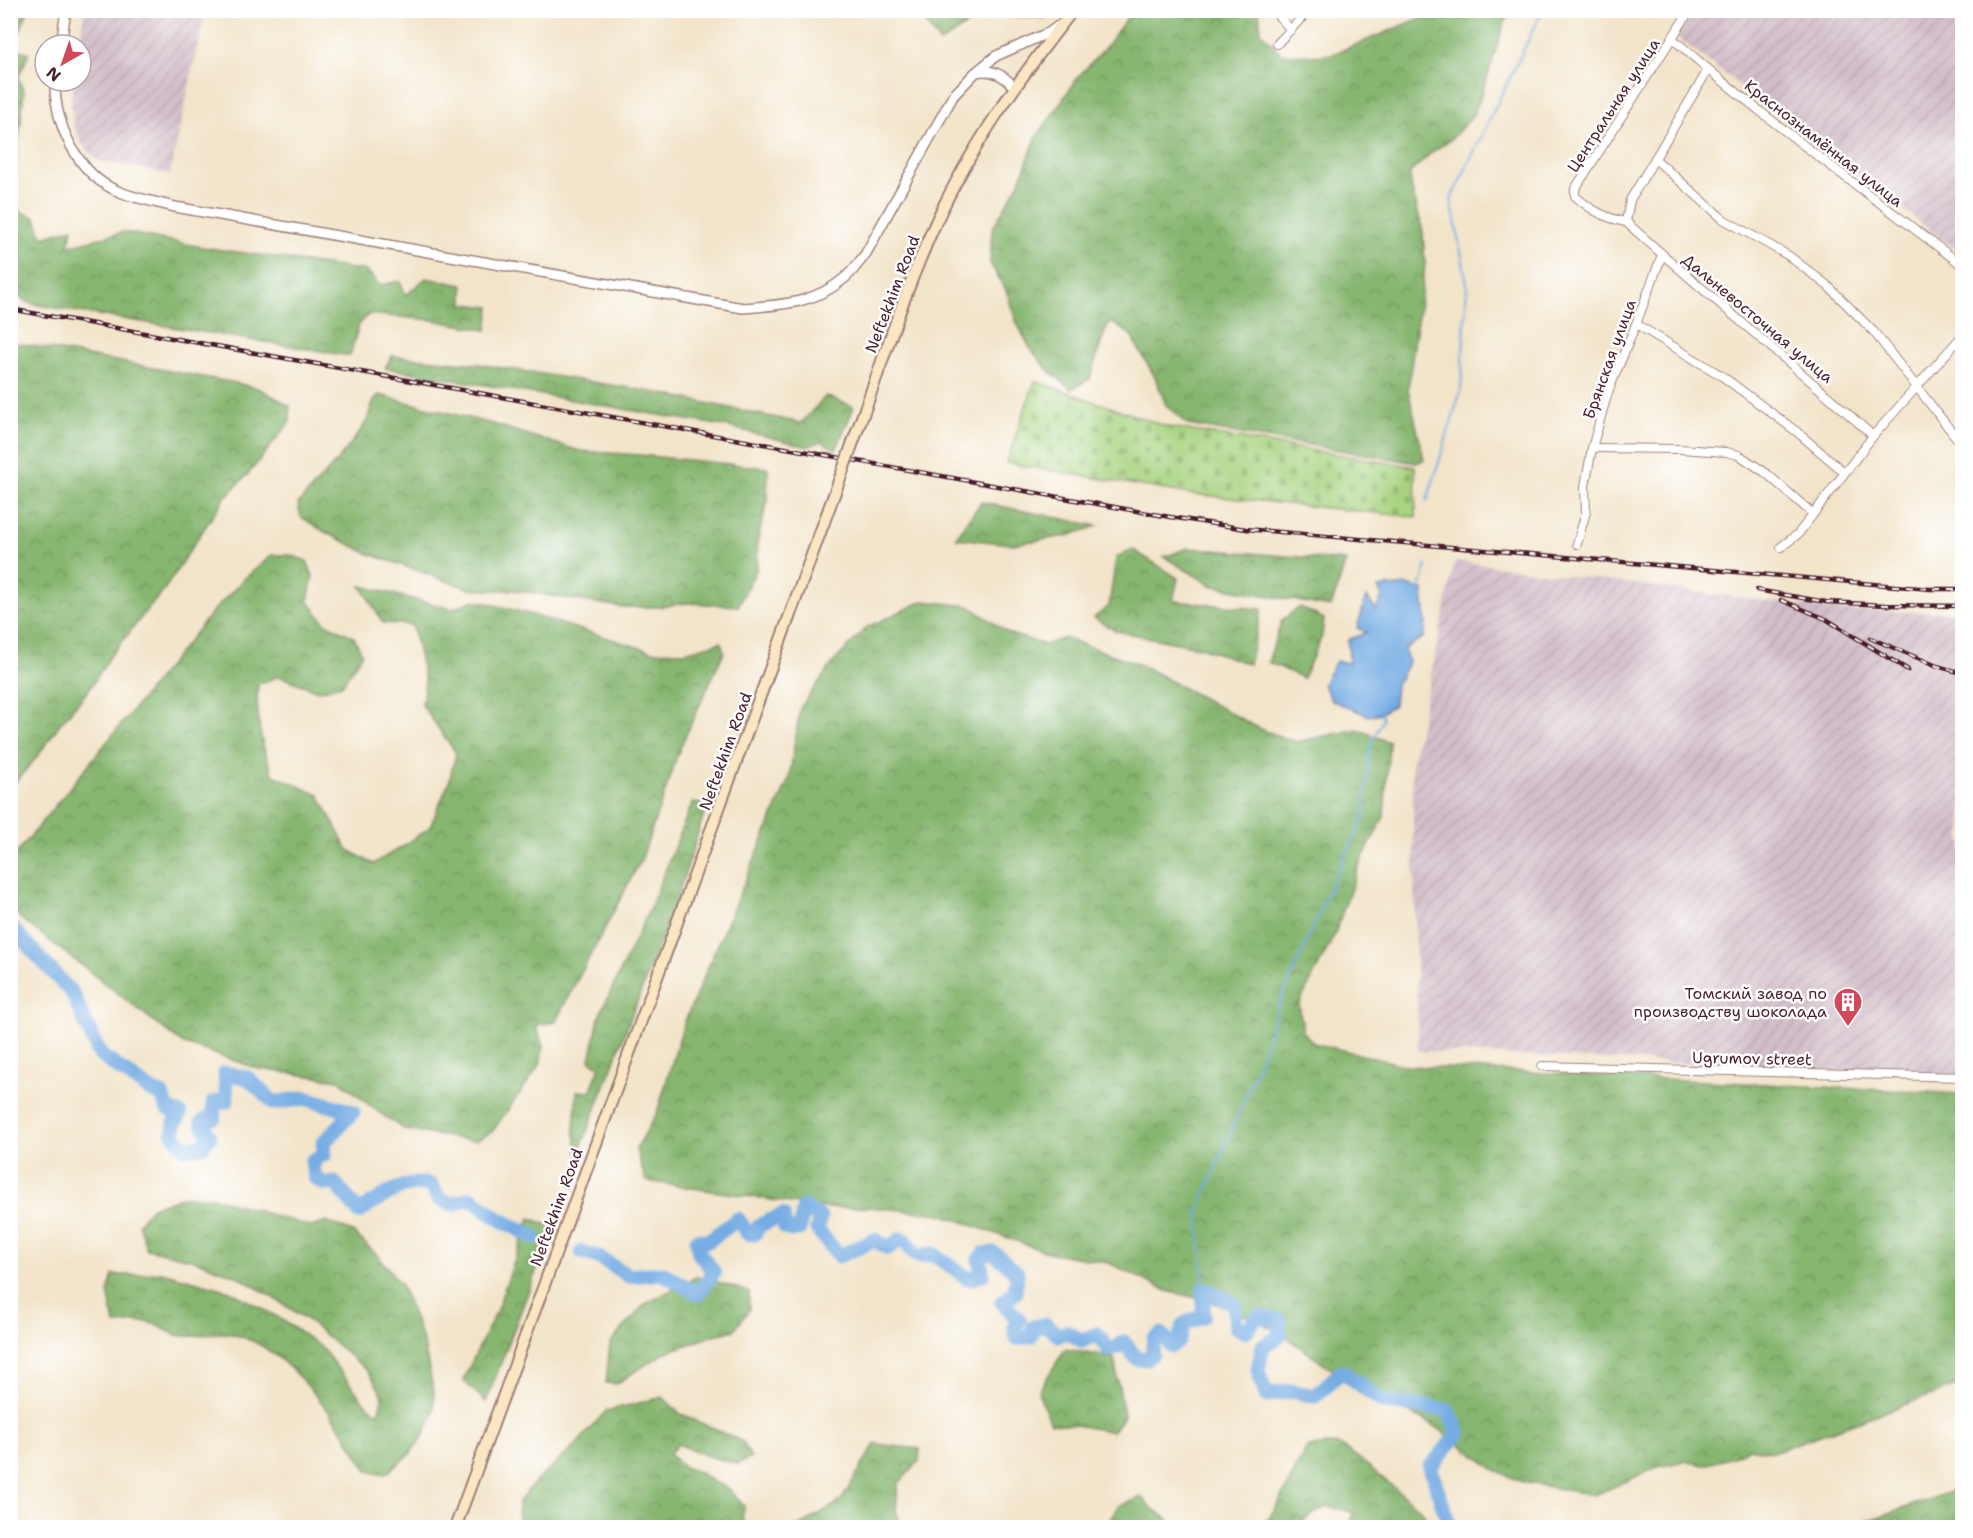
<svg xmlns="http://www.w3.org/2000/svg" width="1973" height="1538" font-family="'Shantell Sans',sans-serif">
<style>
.industrial{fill:url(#industrial-furrows)}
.forest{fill:url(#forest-crowns);stroke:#686a4d;stroke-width:1.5}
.cemetery{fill:url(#cemetery-stones);stroke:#797a56;stroke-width:1.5}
.water{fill:#74ace3;stroke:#5f6687;stroke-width:1.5}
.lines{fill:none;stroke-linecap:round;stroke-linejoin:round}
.stream{stroke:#74ace3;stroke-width:2}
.river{stroke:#74ace3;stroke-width:15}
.minor-casing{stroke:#9e827a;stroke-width:10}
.tertiary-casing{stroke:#9e827a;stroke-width:12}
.secondary-casing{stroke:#9e827a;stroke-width:14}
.minor{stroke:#fff;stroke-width:8}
.tertiary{stroke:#fff;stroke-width:9}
.secondary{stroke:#fbe6c3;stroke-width:10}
.rail-casing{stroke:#4a1f2b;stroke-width:4.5}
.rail{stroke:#fff;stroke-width:2;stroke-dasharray:7;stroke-linecap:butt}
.secondary-bridge-casing{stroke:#9e827a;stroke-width:14;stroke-linecap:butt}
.secondary-bridge{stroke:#fbe6c3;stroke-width:10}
.labels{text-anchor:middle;stroke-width:5;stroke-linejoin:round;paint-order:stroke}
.street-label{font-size:16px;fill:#4a1f2b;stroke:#fff}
.poi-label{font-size:16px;fill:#4a1f2b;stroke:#fff;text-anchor:end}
</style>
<defs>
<pattern id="industrial-furrows" width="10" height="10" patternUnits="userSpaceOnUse" patternTransform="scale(1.5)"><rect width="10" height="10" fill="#d2bdc8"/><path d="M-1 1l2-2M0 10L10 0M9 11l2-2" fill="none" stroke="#b6a2ac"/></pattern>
<pattern id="forest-crowns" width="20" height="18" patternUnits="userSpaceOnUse" patternTransform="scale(1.5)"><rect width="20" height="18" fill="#86b66f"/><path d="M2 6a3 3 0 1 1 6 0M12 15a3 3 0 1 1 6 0" fill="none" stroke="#70935b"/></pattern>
<pattern id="cemetery-stones" width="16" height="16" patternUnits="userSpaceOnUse" patternTransform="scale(1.5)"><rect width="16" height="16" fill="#a8d481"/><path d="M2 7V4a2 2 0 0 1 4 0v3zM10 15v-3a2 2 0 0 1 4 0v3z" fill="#92b670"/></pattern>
</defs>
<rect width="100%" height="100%" fill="#fff"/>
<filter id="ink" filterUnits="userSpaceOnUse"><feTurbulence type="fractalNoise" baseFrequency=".0167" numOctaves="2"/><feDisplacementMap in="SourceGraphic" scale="12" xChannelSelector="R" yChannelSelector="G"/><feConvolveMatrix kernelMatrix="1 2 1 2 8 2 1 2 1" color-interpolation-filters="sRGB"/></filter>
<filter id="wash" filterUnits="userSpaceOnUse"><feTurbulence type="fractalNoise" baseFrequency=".008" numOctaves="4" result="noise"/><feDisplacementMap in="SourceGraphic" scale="24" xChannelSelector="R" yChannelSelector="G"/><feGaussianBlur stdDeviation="1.35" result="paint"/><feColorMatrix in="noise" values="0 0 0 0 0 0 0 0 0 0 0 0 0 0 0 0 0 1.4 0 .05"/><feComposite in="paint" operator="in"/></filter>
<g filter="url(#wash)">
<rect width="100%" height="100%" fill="#f2e4c9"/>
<g class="industrial">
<polygon points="84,11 205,11 170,174 98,161 82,144 73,125 71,100 74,81 81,81 81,45 79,45"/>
<polygon points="1695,11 1962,11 1962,254 1676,37"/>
<polygon points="1455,561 1843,611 1962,612 1962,1076 1418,1051 1412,763"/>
</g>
<g class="forest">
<polygon points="11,10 28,11 16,41 11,42"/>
<polygon points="917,11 1049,11 1044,18 983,14 940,43"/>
<path d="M 1132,11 L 1259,11 L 1261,32 L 1281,54 L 1314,56 L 1333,54 L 1438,11 L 1513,11 L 1505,21 L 1482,94 L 1472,117 L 1450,140 L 1431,153 L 1410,173 L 1411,185 L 1423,232 L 1425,265 L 1408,389 L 1424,459 L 1417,463 L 1188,425 L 1166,405 L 1155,377 L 1130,334 L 1111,322 C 1102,331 1095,366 1090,379 L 1071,389 L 1047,369 L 1030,348 L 1016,321 L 1006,290 L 990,263 L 992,229 L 1020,181 L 1036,138 L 1079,76 L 1105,48 Z"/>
<polygon points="16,49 29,53 18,78 24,92 11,208 36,218 42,237 73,228 68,246 124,232 202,247 367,271 380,285 400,281 406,295 426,278 463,285 463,304 490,307 487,330 432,320 369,314 359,324 350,356 31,304 11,292 10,58"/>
<polygon points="11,342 236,383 260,389 290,406 290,422 251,471 225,497 166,587 111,655 88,691 60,724 36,758 11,787"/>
<polygon points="392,356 478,364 654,392 801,423 826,396 854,407 836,450 821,441 808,447 729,427 385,368"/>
<path d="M 379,395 L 496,425 L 580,451 L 639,455 L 768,468 L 767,503 L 758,538 L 757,568 L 738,606 L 687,603 L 657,607 L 621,607 L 514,590 L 473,590 L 367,553 L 325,532 L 301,517 L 298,504 C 321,478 346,453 365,424 C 371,414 369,403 379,395 Z"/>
<polygon points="981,502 1097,526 1068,536 1011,544 956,538"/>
<polygon points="1188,548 1346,561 1331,607 1213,586 1164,557"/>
<polygon points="1132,549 1178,578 1173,601 1262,609 1249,664 1203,648 1116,631 1094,618 1109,606 1116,558"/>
<path d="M 272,555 L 290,555 L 307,561 L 313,576 L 308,601 L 325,623 L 354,637 L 362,654 L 342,685 L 318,691 L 279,676 L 258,684 C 255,717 261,745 273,775 L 319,795 L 347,849 L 373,864 L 402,847 L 430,827 L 449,782 L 456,753 L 422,705 L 425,681 L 412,625 L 383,623 L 361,586 L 452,609 L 474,600 L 529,614 L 651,651 L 685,652 L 721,642 L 724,652 L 680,748 L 642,858 L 555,1022 L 536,1025 L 543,1047 L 540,1065 L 492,1132 L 475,1141 L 405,1130 L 378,1112 L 339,1080 L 259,1069 L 182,1043 L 20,918 L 11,903 L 10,862 L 12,859 L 213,611 L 244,579 Z"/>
<polygon points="923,601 969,606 1010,634 1045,645 1065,638 1141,665 1260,729 1296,742 1358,729 1389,742 1384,817 1360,863 1334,936 1299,1004 1303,1031 1313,1043 1408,1066 1962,1094 1962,1384 1773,1452 1749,1448 1733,1457 1704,1465 1684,1461 1658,1467 1595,1495 1522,1482 1495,1470 1439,1429 1325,1365 1285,1336 1259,1321 1210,1301 1167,1291 1109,1263 1047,1252 941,1214 870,1207 825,1208 646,1181 636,1149 657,1113 684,1023 789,779 800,708 833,663 867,627"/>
<polygon points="1300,607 1324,619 1322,636 1303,678 1268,662 1282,620"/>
<polygon points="692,803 707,805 679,893 578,1155 574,1127 577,1091 590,1092 600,1067 590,1060 600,1014 651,906"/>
<path d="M 182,1197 L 212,1197 L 312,1227 L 327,1222 L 353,1232 L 379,1257 L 401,1285 L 423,1341 L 434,1392 L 434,1413 L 423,1436 L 409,1455 L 386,1474 L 367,1471 C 342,1425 286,1344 232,1334 C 215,1330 198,1338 181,1336 C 169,1334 159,1324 147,1322 C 137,1321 125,1324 115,1324 L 108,1293 L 113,1275 L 136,1275 L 162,1272 L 230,1291 L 279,1318 L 321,1347 L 365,1403 L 378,1413 L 383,1396 L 369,1372 L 306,1319 L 271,1296 L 237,1276 L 191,1259 L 147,1249 L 138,1224 L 152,1207 Z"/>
<polygon points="530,1218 553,1227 486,1402 463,1380 496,1312"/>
<polygon points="698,1276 749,1292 749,1310 734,1330 712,1336 664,1353 616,1384 606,1383 610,1343 645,1304"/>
<polygon points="1065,1349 1114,1358 1124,1416 1112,1432 1076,1425 1051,1423 1038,1392"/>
<polygon points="663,1397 679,1413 743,1442 751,1458 738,1464 711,1457 678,1444 669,1454 682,1466 700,1473 715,1483 727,1487 744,1506 742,1521 755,1527 519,1527 518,1503 536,1481 574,1447 606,1411"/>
<polygon points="875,1444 920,1449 919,1461 898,1484 896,1511 900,1527 797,1527 841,1501"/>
<path d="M 1339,1444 L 1361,1460 L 1422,1511 L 1432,1527 L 1349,1527 L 1353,1512 L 1327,1507 L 1311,1515 L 1297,1527 L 1262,1527 C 1282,1504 1292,1474 1307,1447 Z"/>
<polygon points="1962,1488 1962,1527 1849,1527"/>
<polygon points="1141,1497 1154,1510 1180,1527 1105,1527 1119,1505"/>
</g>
<polygon class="cemetery" points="1035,381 1168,427 1415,467 1416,517 1190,494 1006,463"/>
<polygon class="water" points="1407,585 1423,590 1426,623 1424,637 1404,649 1409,662 1396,685 1394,705 1381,713 1369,716 1331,700 1323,684 1336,661 1349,663 1348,640 1367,632 1357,628 1366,596 1376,610 1382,596 1378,588"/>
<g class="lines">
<g class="stream">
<polyline points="1427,501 1461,390 1467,284 1451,199 1543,10"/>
<polyline points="1420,589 1427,564"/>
<polyline points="1204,1289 1198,1210 1255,1074 1279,1005 1331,885 1364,818 1370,747 1383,719 1381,713"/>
</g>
<g class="river">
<path d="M 10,926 L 72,993 L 100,1055 L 150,1090 L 162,1095 L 167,1108 L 180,1114 L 175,1123 L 173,1134 L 185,1148 L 202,1146 L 210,1137 L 202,1122 L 214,1117 L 213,1103 L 227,1101 L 225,1073 L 248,1078 L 274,1103 L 305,1098 L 353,1112 L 323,1143 L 325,1154 L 312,1161 L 315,1178 L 325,1184 L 335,1183 L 359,1212 C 385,1196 400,1180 431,1185 L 439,1199 L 453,1204 L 471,1198 L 499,1219 L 534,1237"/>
<path d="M 582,1252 L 600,1258 L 629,1276 L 662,1273 L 698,1294 L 714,1272 L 699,1253 L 697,1240 L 708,1241 L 738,1219 L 747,1233 L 754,1234 L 760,1225 L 783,1215 L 785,1228 L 791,1230 L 799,1229 L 804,1207 L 820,1217 L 817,1229 L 839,1256 L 875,1240 L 888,1248 L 901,1239 L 906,1241 L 911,1250 L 918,1256 L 933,1254 C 944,1263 956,1267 966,1278 L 972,1278 L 983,1274 L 979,1260 L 984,1254 L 994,1253 L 1017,1273 L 1015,1293 L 1002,1302 L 1019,1320 L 1015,1326 L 1016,1338 L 1031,1336 L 1033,1327 L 1046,1325 L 1058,1335 L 1068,1332 L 1082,1341 L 1097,1334 L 1109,1350 L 1118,1347 L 1124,1342 L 1137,1359 L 1146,1359 L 1152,1354 L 1154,1339 L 1162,1334 L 1171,1346 L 1178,1342 L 1184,1324 L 1203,1316 L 1204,1289 L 1234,1304 L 1236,1327 L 1245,1332 L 1258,1316 L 1279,1320 L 1280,1336 L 1263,1346 L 1258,1370 L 1266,1395 L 1291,1391 L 1315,1396 L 1342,1371 L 1383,1402 L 1448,1410 L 1459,1433 L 1430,1467 L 1449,1524 L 1447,1528"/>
</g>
</g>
</g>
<g filter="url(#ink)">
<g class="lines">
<g class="minor-casing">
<g id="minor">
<polyline points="1273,10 1291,30"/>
<path d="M 1672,38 C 1764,119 1864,190 1962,265"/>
<polyline points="1277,44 1309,10"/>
<polyline points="1655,159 1723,219 1789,256 1828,286 1874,332 1962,445"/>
<path d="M 1626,222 C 1707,295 1792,363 1873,436"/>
<path d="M 1626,222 C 1605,218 1591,210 1575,196 L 1575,189 L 1690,10"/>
<polyline points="1626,222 1630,200 1708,70"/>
<polyline points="1636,324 1722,376 1797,432 1844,472"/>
<polyline points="1592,448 1680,449 1726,452 1739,455 1766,473 1813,514"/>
<polyline points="1577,544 1586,512 1585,486 1592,448 1608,392 1636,324 1662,255"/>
<polyline points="1781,547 1798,534 1873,436 1962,336"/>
<polyline points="1542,1066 1962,1077"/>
</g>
</g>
<g class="tertiary-casing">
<g id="tertiary">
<polyline points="61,45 66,10"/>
<path d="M 977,72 C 993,68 1005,76 1015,88"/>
<path d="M 55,81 C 54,124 78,176 120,192 C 137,199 157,202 175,207 L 743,308 C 781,305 815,304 846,277 C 853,271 859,262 865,255 L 953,96 L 975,73 L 996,56 L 1050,32 L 1058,26"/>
</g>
</g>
<g class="secondary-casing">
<g id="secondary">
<path d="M 869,398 C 890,339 910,279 936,222 C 971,146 1021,76 1073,10"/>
<polyline points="455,1528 835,492"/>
</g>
</g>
<use href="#minor" class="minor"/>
<use href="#tertiary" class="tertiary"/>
<use href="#secondary" class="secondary"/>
<g class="rail-casing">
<g id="rail">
<polyline points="10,309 1170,517 1246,529 1930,589 1962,589"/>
<polyline points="1757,590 1826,602 1886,605 1962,606"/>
<polyline points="1781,600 1826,619 1908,670"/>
<polyline points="1870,638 1937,666 1962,673"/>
</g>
</g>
<use href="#rail" class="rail"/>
<g class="secondary-bridge-casing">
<polyline id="secondary-bridge" points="835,492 869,398"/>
</g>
<use href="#secondary-bridge" class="secondary-bridge"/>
</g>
</g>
<defs>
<g id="building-pin" transform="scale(1.5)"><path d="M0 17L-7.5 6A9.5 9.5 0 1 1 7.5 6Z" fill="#d1495b" stroke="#fff"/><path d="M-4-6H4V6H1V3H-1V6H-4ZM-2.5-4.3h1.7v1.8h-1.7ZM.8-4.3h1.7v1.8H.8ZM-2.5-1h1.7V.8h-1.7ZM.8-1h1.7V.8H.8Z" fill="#fff"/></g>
</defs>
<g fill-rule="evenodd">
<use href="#building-pin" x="1848" y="1002"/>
</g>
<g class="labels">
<g class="street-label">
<text transform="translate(1613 105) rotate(-57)" y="6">Центральная улица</text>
<text transform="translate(1824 143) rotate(38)" y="6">Краснознамённая улица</text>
<text transform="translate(892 294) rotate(-69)" y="6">Neftekhim Road</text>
<text transform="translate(1758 318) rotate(40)" y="6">Дальневосточная улица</text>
<text transform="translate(1609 359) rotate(-70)" y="6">Брянская улица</text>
<text transform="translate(725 751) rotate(-70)" y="6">Neftekhim Road</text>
<text transform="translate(1752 1058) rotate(1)" y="6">Ugrumov street</text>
<text transform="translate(556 1207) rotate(-70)" y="6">Neftekhim Road</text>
</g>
<g class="poi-label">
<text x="1827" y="999">Томский завод по<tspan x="1827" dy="18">производству шоколада</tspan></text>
</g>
</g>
<rect width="1973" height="1538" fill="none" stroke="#fff" stroke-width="36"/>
<g transform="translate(63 63) rotate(220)"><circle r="28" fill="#ffffff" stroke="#b7a5aa" stroke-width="1.5"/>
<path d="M0-4.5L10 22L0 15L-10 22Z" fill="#d1495b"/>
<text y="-9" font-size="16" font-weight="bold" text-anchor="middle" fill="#4a1f2b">N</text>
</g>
</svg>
